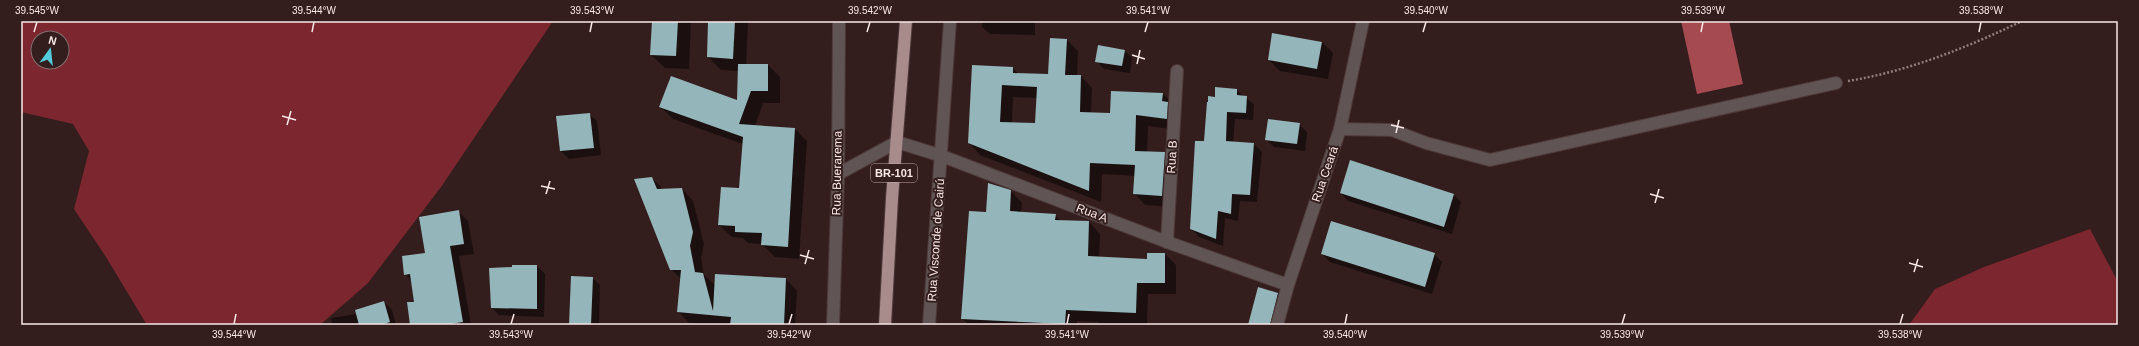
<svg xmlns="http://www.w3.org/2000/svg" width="2139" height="346" font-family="Helvetica,sans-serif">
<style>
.forest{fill:#7c262f;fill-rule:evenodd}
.water{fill:#a54a50}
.shadow{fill:#0007;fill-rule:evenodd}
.building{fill:#94b5b9;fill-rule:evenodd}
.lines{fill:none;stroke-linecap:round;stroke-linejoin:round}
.minor-casing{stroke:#4f3939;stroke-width:14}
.trunk-casing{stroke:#4f3939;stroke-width:14}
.path{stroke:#907d7c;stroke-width:2.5;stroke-dasharray:2 2;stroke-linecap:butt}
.minor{stroke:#605454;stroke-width:12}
.trunk{stroke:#a88c8c;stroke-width:12}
.ticks{fill:none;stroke:#f8e8e7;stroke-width:1.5}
.labels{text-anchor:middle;stroke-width:4;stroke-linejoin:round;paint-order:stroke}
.shield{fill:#341d1d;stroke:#bdabaa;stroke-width:1}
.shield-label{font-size:11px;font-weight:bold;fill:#f8e8e7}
.street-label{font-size:12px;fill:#f8e8e7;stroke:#341d1d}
.neatline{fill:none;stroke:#f8e8e7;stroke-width:1.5}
.ticks-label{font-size:10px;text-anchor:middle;fill:#f8e8e7}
</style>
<rect width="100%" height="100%" fill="#341d1d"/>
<g class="forest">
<path d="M 21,21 L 553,21 L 441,187 L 368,283 L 320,325 L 147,325 L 106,257 L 74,209 L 89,151 L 73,124 L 21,112 ZM 38,38 L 62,38 L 62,62 L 38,62 Z"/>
<polygon points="2090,229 2118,282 2118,325 1909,325 1935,289 1984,267"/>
</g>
<polygon class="water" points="1681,21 1729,21 1743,84 1697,94"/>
<g class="shadow">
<polygon points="653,21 691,21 689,69 665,68 651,55"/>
<polygon points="709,21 748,21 746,65 768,65 780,77 780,103 763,103 755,126 795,129 807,141 799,259 775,257 762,244 748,243 743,238 732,237 719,225 740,189 743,144 673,119 660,106 738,102 739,71 721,70 708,57"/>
<polygon points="982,21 1035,21 1035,35 990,34 982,27"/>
<path d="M 1067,40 L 1078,51 L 1077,76 L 1081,76 L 1092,88 L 1091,113 L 1111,114 L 1112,92 L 1163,94 L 1175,105 L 1178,130 L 1148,126 L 1147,152 L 1164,153 L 1176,165 L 1174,207 L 1145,205 L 1134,193 L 1135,176 L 1102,174 L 1101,202 L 980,155 L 969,143 L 973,66 L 1013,68 L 1019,74 L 1049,75 ZM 1013,97 L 1037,98 L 1036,124 L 1012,123 Z"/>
<polygon points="1322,42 1333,53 1328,79 1280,71 1269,60"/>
<polygon points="1124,50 1132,58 1130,73 1104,69 1096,61"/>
<polygon points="1236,90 1254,104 1253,120 1235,119 1233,142 1254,144 1262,152 1257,202 1240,201 1238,221 1225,218 1223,246 1199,237 1191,229 1205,142 1216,98"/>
<polygon points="589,114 597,121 601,155 569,159 561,151"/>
<polygon points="1299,124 1307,132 1305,151 1274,147 1266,139"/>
<polygon points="652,178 664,190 682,189 693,201 704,244 701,258 704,275 716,286 716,275 786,279 797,291 795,325 712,325 689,323 678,311 681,279 671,269"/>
<polygon points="1011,191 1022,203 1021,213 1055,215 1061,221 1089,222 1100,234 1099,258 1148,260 1165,254 1176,265 1176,294 1148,294 1147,324 1099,325 1099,322 1077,321 1077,325 969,325 962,318 987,213"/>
<polygon points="1341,193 1454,195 1461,202 1452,234 1348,201"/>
<polygon points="458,211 468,221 474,254 459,256 471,325 411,325 415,302 412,281 405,274 427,254"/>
<polygon points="1322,254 1434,254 1442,262 1432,294 1330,262"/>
<polygon points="537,266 545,274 544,317 499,315 492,308"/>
<polygon points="592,278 600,285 599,325 570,325"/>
<polygon points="1278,294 1287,304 1282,325 1249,325"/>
<polygon points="384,302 392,310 396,325 332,325 331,318 357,314"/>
</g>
<g class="building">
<polygon points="652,21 678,21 676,56 650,55"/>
<polygon points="708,21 735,21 733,59 707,57"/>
<polygon points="1272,33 1322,42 1317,69 1268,60"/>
<path d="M 1050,38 L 1067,39 L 1065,75 L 1081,75 L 1080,112 L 1110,113 L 1111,91 L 1163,93 L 1162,101 L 1168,102 L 1167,119 L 1136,115 L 1135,151 L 1165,152 L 1162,196 L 1133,194 L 1135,165 L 1090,163 L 1089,191 L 968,143 L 972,65 L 1013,67 L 1013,73 L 1048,74 ZM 1002,85 L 1037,87 L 1035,123 L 1000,122 Z"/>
<polygon points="1098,45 1125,50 1122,66 1095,62"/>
<polygon points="738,64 768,64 768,91 751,91 739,124 795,128 788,247 761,245 762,233 735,232 735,226 718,225 721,187 739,188 743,137 659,107 671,76 737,100"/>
<polygon points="1215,87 1237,89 1237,95 1247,96 1246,113 1227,112 1226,141 1254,143 1250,195 1232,194 1231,214 1218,211 1216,239 1190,229 1195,141 1204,141 1207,102 1208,102 1208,96 1215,97"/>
<polygon points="590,113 594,148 560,151 556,116"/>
<polygon points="1268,119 1300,123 1297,144 1265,140"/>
<polygon points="1350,160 1454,194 1444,227 1340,193"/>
<polygon points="652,177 657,189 682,188 693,232 690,246 695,272 703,273 713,311 715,274 786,278 784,325 730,325 731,317 677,312 681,270 670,270 634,179"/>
<polygon points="988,183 1011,190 1010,211 1056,214 1055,220 1089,221 1088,256 1147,259 1147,253 1165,253 1165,283 1137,283 1136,313 1066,310 1065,324 961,319 969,211 986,212"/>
<polygon points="459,210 464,244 450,246 463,322 444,325 410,325 407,302 414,302 410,274 404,275 402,256 425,253 419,217"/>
<polygon points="1331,221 1435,253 1425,287 1321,254"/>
<polygon points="512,265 537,265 537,309 491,308 489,268 512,267"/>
<polygon points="571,276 593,277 591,325 569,325"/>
<polygon points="1258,287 1278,293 1270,325 1248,325"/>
<polygon points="384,301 390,322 381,325 359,325 355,310"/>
</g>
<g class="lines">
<g class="minor-casing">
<g id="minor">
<polyline points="1340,129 1392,130 1426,143 1490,160 1836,83"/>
<polyline points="838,174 897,142 942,156 1167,242 1288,285"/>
<polyline points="1167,242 1177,71"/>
<polyline points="833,325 838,174 839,21"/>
<polyline points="929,325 950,21"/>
<polyline points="1277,325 1288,285 1340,129 1363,21"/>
</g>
</g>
<g class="trunk-casing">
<polyline id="trunk" points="885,325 892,198 906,21"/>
</g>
<path class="path" d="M 1848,81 C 1909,71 1966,48 2022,21"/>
<use href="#minor" class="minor"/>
<use href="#trunk" class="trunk"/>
</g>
<path class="ticks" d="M 34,32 L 37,22M 312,32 L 314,22M 590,32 L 592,22M 867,32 L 870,22M 1145,32 L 1148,22M 1423,32 L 1426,22M 1701,32 L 1703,22M 1979,32 L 1981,22M 1132,55 L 1145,59M 1137,64 L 1140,50M 282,116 L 296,120M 287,125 L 291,111M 1391,125 L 1404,128M 1396,133 L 1399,120M 541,186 L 555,189M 546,194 L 550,181M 1650,194 L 1664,198M 1655,203 L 1659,189M 800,255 L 814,259M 1909,263 L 1923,267M 805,264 L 809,250M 1914,272 L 1918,259M 234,324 L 236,314M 511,324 L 514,314M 789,324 L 792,314M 1067,324 L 1069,314M 1345,324 L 1347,314M 1622,324 L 1625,314M 1900,324 L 1903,314"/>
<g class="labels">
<rect class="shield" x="871" y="164" width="46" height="18" rx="3"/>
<g class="shield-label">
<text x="894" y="177">BR-101</text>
</g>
<g class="street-label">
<text transform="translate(1172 157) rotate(-87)" y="4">Rua B</text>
<text transform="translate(837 173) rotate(-89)" y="4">Rua Buerarema</text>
<text transform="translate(1325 174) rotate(-71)" y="4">Rua Ceará</text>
<text transform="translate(1092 213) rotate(21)" y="4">Rua A</text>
<text transform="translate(936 240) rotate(-86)" y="4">Rua Visconde de Cairú</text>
</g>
</g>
<rect width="2139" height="346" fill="none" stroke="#341d1d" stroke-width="44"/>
<g transform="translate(50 50) rotate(15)"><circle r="19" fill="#341d1d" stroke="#826e6e"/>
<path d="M0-3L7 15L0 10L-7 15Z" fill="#53cbdb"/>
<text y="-6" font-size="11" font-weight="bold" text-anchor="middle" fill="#f8e8e7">N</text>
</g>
<rect x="22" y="22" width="2095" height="302" class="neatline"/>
<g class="ticks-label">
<text x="37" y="14">39.545°W</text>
<text x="314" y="14">39.544°W</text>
<text x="592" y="14">39.543°W</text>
<text x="870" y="14">39.542°W</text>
<text x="1148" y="14">39.541°W</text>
<text x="1426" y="14">39.540°W</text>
<text x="1703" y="14">39.539°W</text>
<text x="1981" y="14">39.538°W</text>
<text x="234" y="338">39.544°W</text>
<text x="511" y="338">39.543°W</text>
<text x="789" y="338">39.542°W</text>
<text x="1067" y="338">39.541°W</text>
<text x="1345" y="338">39.540°W</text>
<text x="1622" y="338">39.539°W</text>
<text x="1900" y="338">39.538°W</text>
</g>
</svg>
